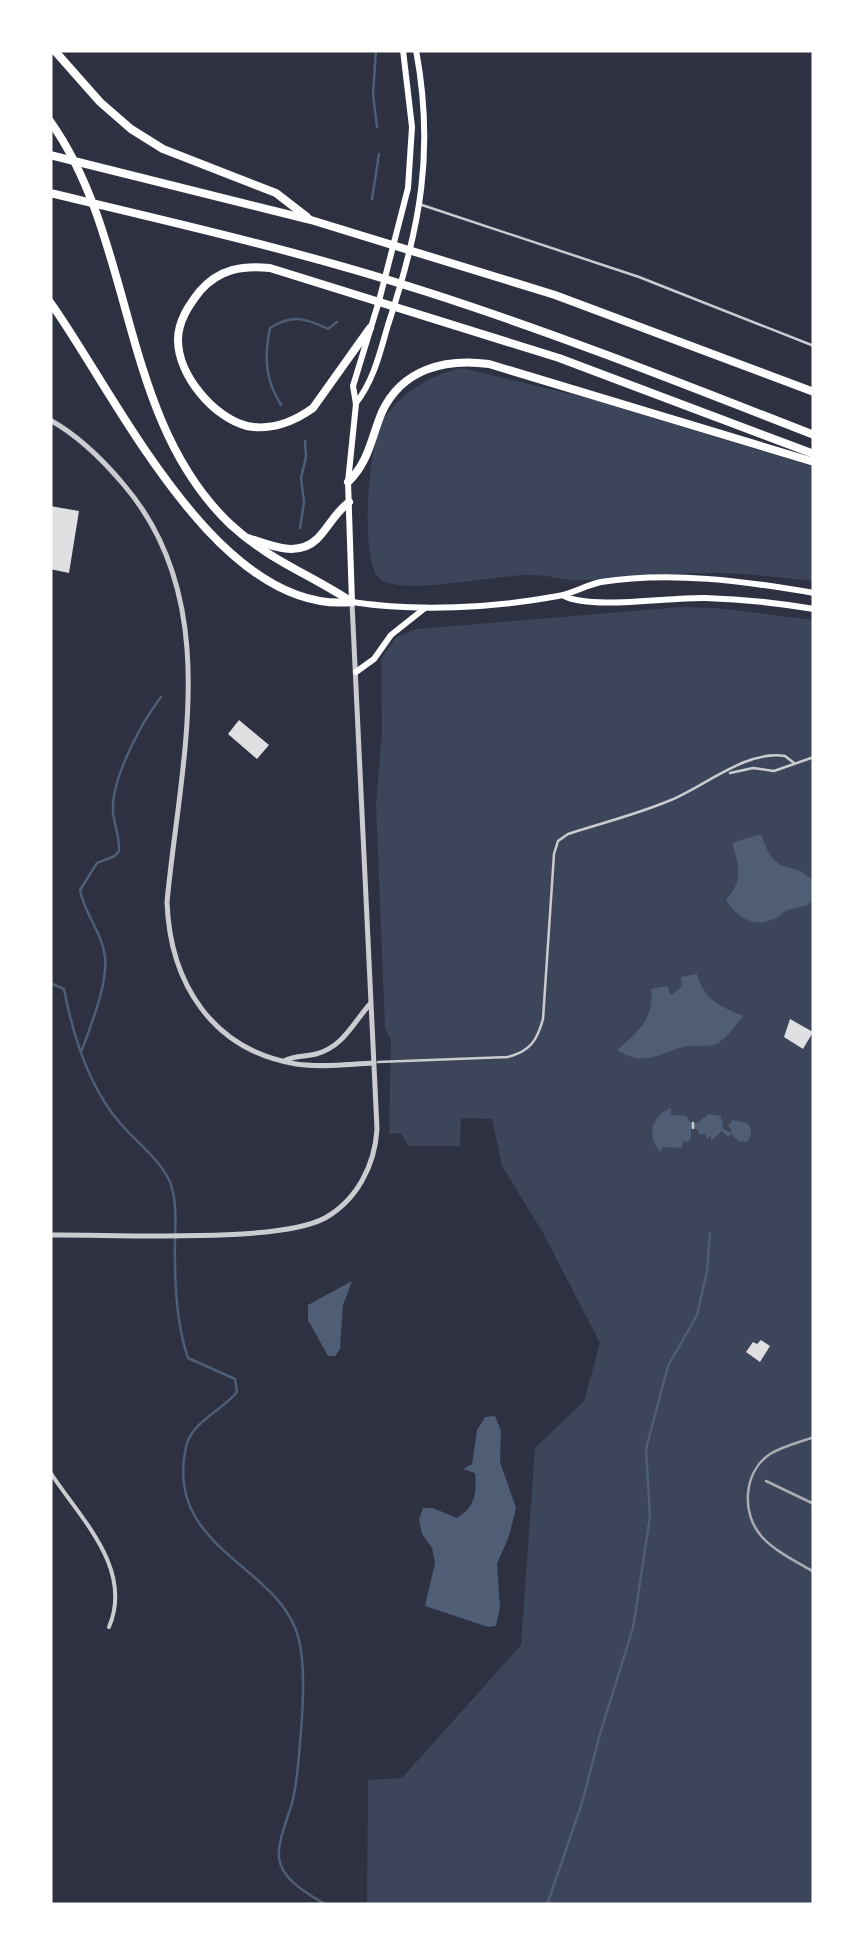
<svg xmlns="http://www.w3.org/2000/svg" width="864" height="1955" font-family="Spectral,serif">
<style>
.green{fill:#3c4559}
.water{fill:#4f5d75}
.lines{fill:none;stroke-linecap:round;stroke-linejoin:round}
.stream{stroke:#4f5d75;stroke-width:2.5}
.building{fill:#e0e0e3}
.service{stroke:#caccd0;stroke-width:2.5}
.pedestrian{stroke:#caccd0;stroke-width:2.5}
.minor{stroke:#caccd0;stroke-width:4}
.tertiary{stroke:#caccd0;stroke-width:5}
.secondary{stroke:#fff;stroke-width:6}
.primary{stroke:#fff;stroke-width:6}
.motorway{stroke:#fff;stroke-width:8}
.rail{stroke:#abadb3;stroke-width:2.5}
</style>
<rect width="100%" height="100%" fill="#2d3142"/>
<g class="green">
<path d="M 462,368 L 588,398 L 814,467 L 814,581 C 781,578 748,573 716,573 C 668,572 619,582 571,580 C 559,579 546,575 534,575 C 496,574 414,595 383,581 C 357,569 369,444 382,422 C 398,394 431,374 462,368 Z"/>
<polygon points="681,607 718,608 814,620 814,1905 367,1905 368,1780 402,1778 521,1645 535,1448 584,1401 600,1343 542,1231 502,1166 492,1119 461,1118 460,1146 408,1146 401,1133 389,1134 391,1040 385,1028 376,805 382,730 381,659 396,637 417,629"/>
</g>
<g class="water">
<path d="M 761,834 C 777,882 790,856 813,881 L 814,900 C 805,908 801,906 791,909 C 783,911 783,915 776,918 C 755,929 735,917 726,899 C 744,881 739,865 732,843 Z"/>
<path d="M 697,974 C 703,999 722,1008 744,1016 C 735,1025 727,1039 716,1044 C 705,1048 695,1044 684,1047 C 657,1053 646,1068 617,1050 C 637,1033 655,1018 651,989 L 667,986 L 671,995 L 682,986 L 681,977 Z"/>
<path d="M 671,1108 L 671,1115 L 686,1116 L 691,1123 L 697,1123 L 709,1114 L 722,1116 L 720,1121 L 729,1116 L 723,1120 L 722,1128 L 729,1132 L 732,1131 L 728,1126 L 733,1120 L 747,1123 C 753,1129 752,1136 747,1142 L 739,1141 L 731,1134 L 728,1137 L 722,1131 L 711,1141 L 711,1136 L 707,1139 L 705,1133 L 700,1135 L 697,1129 L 691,1128 L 691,1140 L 686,1142 L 681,1137 L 684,1141 L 681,1148 L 662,1147 L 661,1152 C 646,1137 651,1116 671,1108 Z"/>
<polygon points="352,1281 343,1305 340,1349 335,1356 328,1356 308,1320 308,1305"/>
<path d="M 495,1416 L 501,1431 L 500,1462 L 516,1508 L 509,1536 L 497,1564 L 500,1607 L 496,1626 L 488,1627 L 425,1606 L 435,1563 L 432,1548 L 422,1534 L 419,1520 L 423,1508 L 433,1508 L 457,1518 C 475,1507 477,1494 475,1473 L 463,1469 L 472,1464 L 477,1430 L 485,1417 Z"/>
</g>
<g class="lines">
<g class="stream">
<polyline points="376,50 373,94 377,127"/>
<polyline points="372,199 379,154"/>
<path d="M 281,405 C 265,379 264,357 270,328 C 292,314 306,318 328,329 L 337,322"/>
<polyline points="300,528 304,502 301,478 306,457 305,441"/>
<path d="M 50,983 L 64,989 C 73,1036 88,1086 120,1123 C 136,1142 160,1159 170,1182 C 179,1206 174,1234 175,1259 C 175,1292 177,1326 188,1358 L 235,1379 L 237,1392 C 223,1410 191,1422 186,1447 C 163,1550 282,1565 299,1640 C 305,1664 303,1706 301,1731 C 299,1753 298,1777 293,1799 C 289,1816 277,1841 279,1858 C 282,1881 309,1894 326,1905"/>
<path d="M 82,1050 C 91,1025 108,983 105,957 C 102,932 84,913 80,890 L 97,863 L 115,856 L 119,851 C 120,837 114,825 113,812 C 111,779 141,723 161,697"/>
<polyline points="547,1905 582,1803 600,1734 633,1628 650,1517 646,1449 668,1366 697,1315 707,1271 710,1233"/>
</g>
</g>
<g class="building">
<polygon points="50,506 79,511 69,573 50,569"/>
<polygon points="239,720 269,745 257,759 228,734"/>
<polygon points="790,1019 813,1032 803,1049 784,1037"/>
<polygon points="761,1340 770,1346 760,1362 746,1352 753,1342 757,1344"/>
</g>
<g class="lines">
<g class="service">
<polyline points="422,205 639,277 814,346"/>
<polyline points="730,773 753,768 774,771 814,757"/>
<path d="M 378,1062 L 508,1057 C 530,1051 537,1041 543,1019 L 554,854 L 558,841 L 568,834 C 602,823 638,814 671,800 C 705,786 746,750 785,756 L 794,763"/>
</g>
<polyline class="pedestrian" points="693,1128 693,1123"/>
<path class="minor" d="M 50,1472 C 79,1517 134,1568 109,1627"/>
<g class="tertiary">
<path d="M 50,420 C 79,436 103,460 124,485 C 225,603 180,763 167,902 C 170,983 212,1050 296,1064 C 322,1068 349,1064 374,1063"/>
<path d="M 284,1061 C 295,1055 305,1057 316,1054 C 343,1047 353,1023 370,1004"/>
<path d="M 50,1235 C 111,1234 277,1244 325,1218 C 357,1200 375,1165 377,1129 L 352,603"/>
</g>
<g class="secondary">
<path d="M 356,403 C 374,380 380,352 388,325 C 420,228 435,151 416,50"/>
<polyline points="352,602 348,482 356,404 353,386 379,301 408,188 412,127 403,50"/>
</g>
<g class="primary">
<path d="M 564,596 C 593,610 669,597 705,598 C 741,599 778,603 814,609"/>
<path d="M 352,602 C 416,612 494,608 558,596 C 572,594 586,585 601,582 C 670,571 745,581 814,593"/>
<polyline points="356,672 374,659 391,635 425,608"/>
</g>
<g class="motorway">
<polyline points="54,50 100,102 131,129 163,149 276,193 307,217"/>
<path d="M 50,121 C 136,242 119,418 230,524 C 270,561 308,573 352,602"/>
<polyline points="50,155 311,220 555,295 814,392"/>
<path d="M 50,193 C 176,223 303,252 427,292 C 558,334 686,385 814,435"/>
<path d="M 50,302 C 116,394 217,616 352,602"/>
<path d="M 370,328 L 313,408 C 295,421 271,431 247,426 C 214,418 178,375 178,340 C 178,321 189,305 200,291 C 219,269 243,265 270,268 L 559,358 L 814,454"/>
<path d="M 348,482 C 369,462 371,438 382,412 C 402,369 445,358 489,364 L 814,462"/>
<path d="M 248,538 C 270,545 297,558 317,539 C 329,527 333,515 349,502"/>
</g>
<g class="rail">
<path d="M 814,1437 C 800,1442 783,1446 770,1454 C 743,1472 741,1514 762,1537 C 776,1552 797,1562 814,1572"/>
<polyline points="766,1481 814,1504"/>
</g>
</g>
<rect width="864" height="1955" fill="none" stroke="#ffffff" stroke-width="105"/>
</svg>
